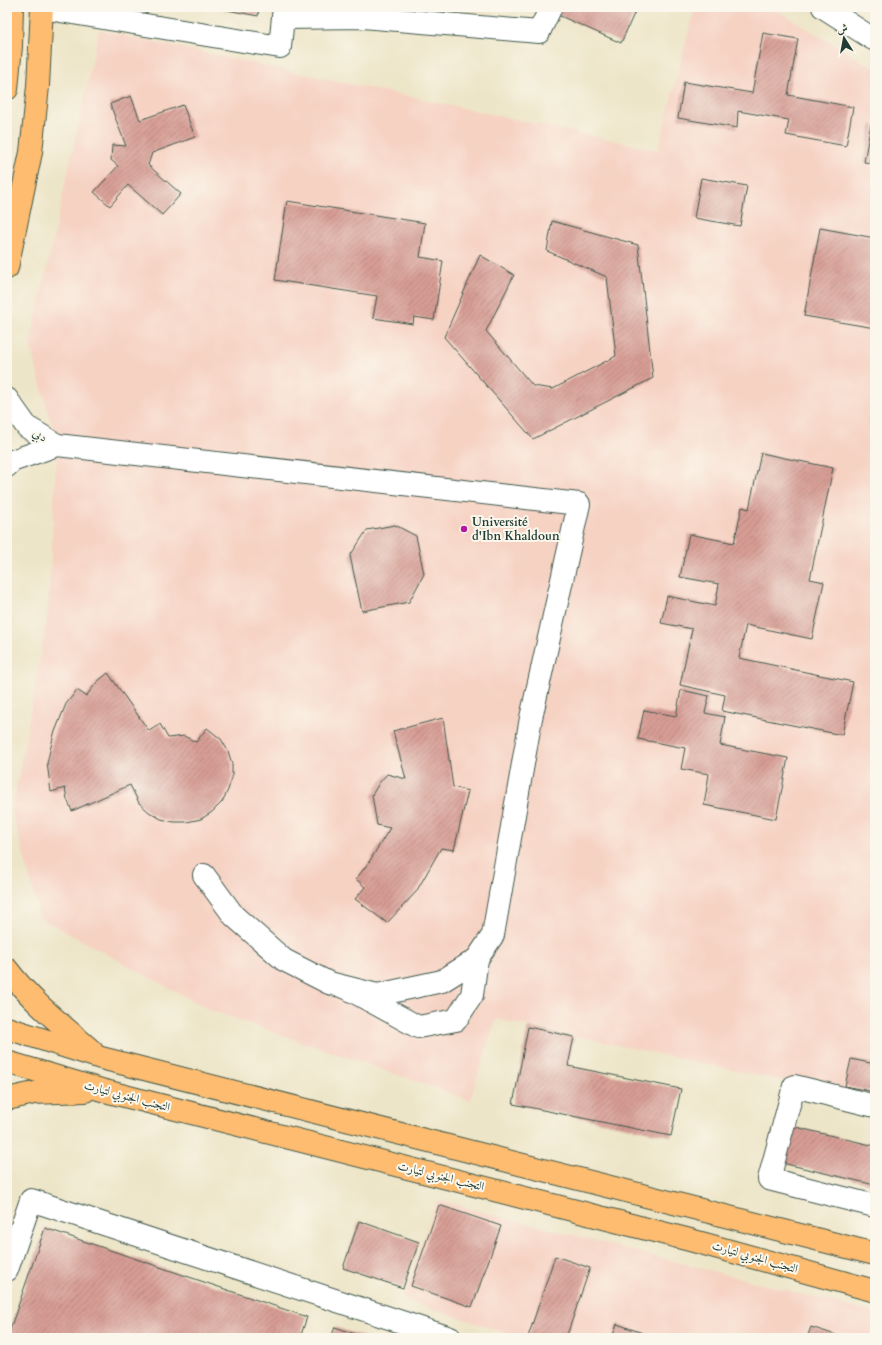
<svg xmlns="http://www.w3.org/2000/svg" width="882" height="1345" font-family="Cardo,Amiri,serif">
<style>
.built{fill:#f6d2c3}
.building{fill:url(#building-hatch)}
.lines{fill:none;stroke-linecap:round;stroke-linejoin:round}
.minor-casing{stroke:#3e564a;stroke-width:24}
.highway-casing{stroke:#3e564a;stroke-width:24}
.minor{stroke:#fff;stroke-width:22}
.highway{stroke:#fdbc70;stroke-width:22}
.poi-dot{fill:#b5179e;stroke:#fbf7ec;stroke-width:1.5}
.labels{text-anchor:middle;stroke-width:4;stroke-linejoin:round;paint-order:stroke}
.street-label{font-size:12px;fill:#1f3d34;stroke:#fbf7ec}
.poi-label{font-size:12px;font-weight:bold;fill:#1f3d34;stroke:#fbf7ec;text-anchor:start}
</style>
<defs>
<pattern id="building-hatch" width="6" height="6" patternUnits="userSpaceOnUse"><rect width="6" height="6" fill="#d79d94"/><path d="M-1 1l2-2M0 6l6-6M5 7l2-2" fill="none" stroke="#ae817a"/></pattern>
</defs>
<rect width="100%" height="100%" fill="#fbf7ec"/>
<filter id="ink" filterUnits="userSpaceOnUse"><feTurbulence type="fractalNoise" baseFrequency=".025" numOctaves="2"/><feDisplacementMap in="SourceGraphic" scale="8" xChannelSelector="R" yChannelSelector="G"/><feConvolveMatrix kernelMatrix="1 2 1 2 8 2 1 2 1" color-interpolation-filters="sRGB"/></filter>
<filter id="wash" filterUnits="userSpaceOnUse"><feTurbulence type="fractalNoise" baseFrequency=".012" numOctaves="4" result="noise"/><feDisplacementMap in="SourceGraphic" scale="16" xChannelSelector="R" yChannelSelector="G"/><feGaussianBlur stdDeviation="0.9" result="paint"/><feColorMatrix in="noise" values="0 0 0 0 0 0 0 0 0 0 0 0 0 0 0 0 0 1.4 0 .05"/><feComposite in="paint" operator="in"/></filter>
<g filter="url(#wash)">
<rect width="100%" height="100%" fill="#ede5c7"/>
<g class="built">
<polygon points="695,7 771,7 872,67 875,67 875,1099 807,1086 496,1019 470,1100 210,1010 40,918 12,811 48,614 57,445 30,345 99,30 658,150"/>
<polygon points="437,1200 875,1313 875,1338 520,1338 403,1299"/>
</g>
<g id="blocks">
<g class="building">
<polygon points="212,7 259,7 258,16"/>
<polygon points="562,7 637,7 621,43 558,15"/>
<polygon points="763,33 798,39 788,95 853,107 846,146 786,135 789,120 738,111 737,128 678,118 684,82 752,93"/>
<polygon points="131,96 140,120 183,105 195,137 152,153 148,165 181,194 162,215 128,185 110,206 94,192 118,166 111,160 112,145 126,146 110,104"/>
<polygon points="871,124 875,125 875,164 864,162"/>
<polygon points="701,178 747,186 740,226 694,218"/>
<polygon points="287,201 425,223 420,257 443,261 434,320 414,317 413,324 373,318 377,296 275,280"/>
<polygon points="552,221 638,245 653,378 533,439 444,337 480,255 514,275 486,331 533,386 553,389 616,356 607,277 547,251"/>
<polygon points="820,228 875,238 875,328 804,316"/>
<polygon points="761,453 833,468 810,579 824,582 812,639 746,625 739,658 853,682 842,735 722,711 725,695 680,685 692,629 661,623 667,596 715,606 719,584 680,577 689,534 734,543 742,507 749,509"/>
<polygon points="395,525 416,536 424,574 409,602 362,611 350,556 367,530"/>
<polygon points="108,673 149,731 160,724 168,738 184,736 196,742 207,728 221,739 228,751 232,764 232,777 228,790 222,802 212,812 201,819 187,822 174,822 161,819 149,812 139,803 130,785 72,811 67,799 65,788 51,792 47,763 54,734 66,704 77,690 86,696 98,681"/>
<polygon points="681,690 709,696 705,713 725,717 720,745 788,758 776,819 704,805 709,774 681,769 685,748 638,739 644,710 676,716"/>
<polygon points="443,718 453,787 468,791 454,850 441,848 416,892 387,923 355,899 365,887 356,879 369,862 390,828 377,825 372,795 379,783 387,774 406,779 393,731"/>
<polygon points="528,1027 574,1037 568,1066 681,1089 671,1136 513,1104"/>
<polygon points="851,1059 875,1064 875,1092 845,1086"/>
<polygon points="791,1126 875,1146 875,1185 782,1163"/>
<polygon points="439,1205 501,1226 472,1307 411,1286"/>
<polygon points="359,1221 419,1242 403,1288 343,1268"/>
<polygon points="45,1228 307,1317 300,1338 7,1338"/>
<polygon points="555,1256 590,1268 566,1338 531,1338 528,1337"/>
<polygon points="617,1324 657,1338 612,1338"/>
<polygon points="335,1327 367,1338 331,1338"/>
<polygon points="811,1327 842,1337 842,1338 807,1338"/>
</g>
</g>
</g>
<g filter="url(#ink)">
<use href="#blocks" fill-opacity="0" stroke="#3e564a" stroke-width="1"/>
<g class="lines">
<g class="minor-casing">
<g id="minor">
<polyline points="823,7 873,39 875,39"/>
<polyline points="42,8 280,47 284,7"/>
<polyline points="283,18 363,17 539,32 551,7"/>
<polyline points="7,399 27,427 57,445 12,461 7,466"/>
<polyline points="57,445 579,504 531,718 493,935 477,959 472,995 456,1020 418,1027 347,988"/>
<polyline points="204,875 234,916 284,960 329,983 377,995 442,981 477,959"/>
<polyline points="875,1106 794,1086 769,1179 875,1206"/>
<polyline points="7,1270 31,1200 450,1338"/>
</g>
</g>
<g class="highway-casing">
<g id="highway">
<polyline points="7,89 11,46 12,7"/>
<polyline points="7,268 31,152 38,86 42,7"/>
<path d="M 7,969 C 31,1001 62,1025 92,1051"/>
<polyline points="7,1028 101,1058 875,1254"/>
<polyline points="7,1062 105,1091 690,1240 875,1291"/>
<polyline points="7,1099 34,1093 85,1091"/>
</g>
</g>
<use href="#minor" class="minor"/>
<use href="#highway" class="highway"/>
</g>
</g>
<circle class="poi-dot" cx="464" cy="529" r="4"/>
<g class="labels">
<g class="street-label">
<text transform="translate(40 435) rotate(31)" y="4">دبي</text>
<text transform="translate(127 1096) rotate(15)" y="4">التجنب الجنوبي لتيارت</text>
<text transform="translate(441 1176) rotate(14)" y="4">التجنب الجنوبي لتيارت</text>
<text transform="translate(755 1257) rotate(16)" y="4">التجنب الجنوبي لتيارت</text>
</g>
<g class="poi-label">
<text x="472" y="526">Université<tspan x="472" dy="14">d'Ibn Khaldoun</tspan></text>
</g>
</g>
<rect width="882" height="1345" fill="none" stroke="#fbf7ec" stroke-width="24"/>
<g transform="translate(844 38) rotate(349)" stroke="#fbf7ec" stroke-width="3" paint-order="stroke">
<path d="M0-3L7 15L0 10L-7 15Z" fill="#1f3d34"/>
<text y="-6" font-size="11" font-weight="bold" text-anchor="middle" fill="#1f3d34">ش</text>
</g>
</svg>
